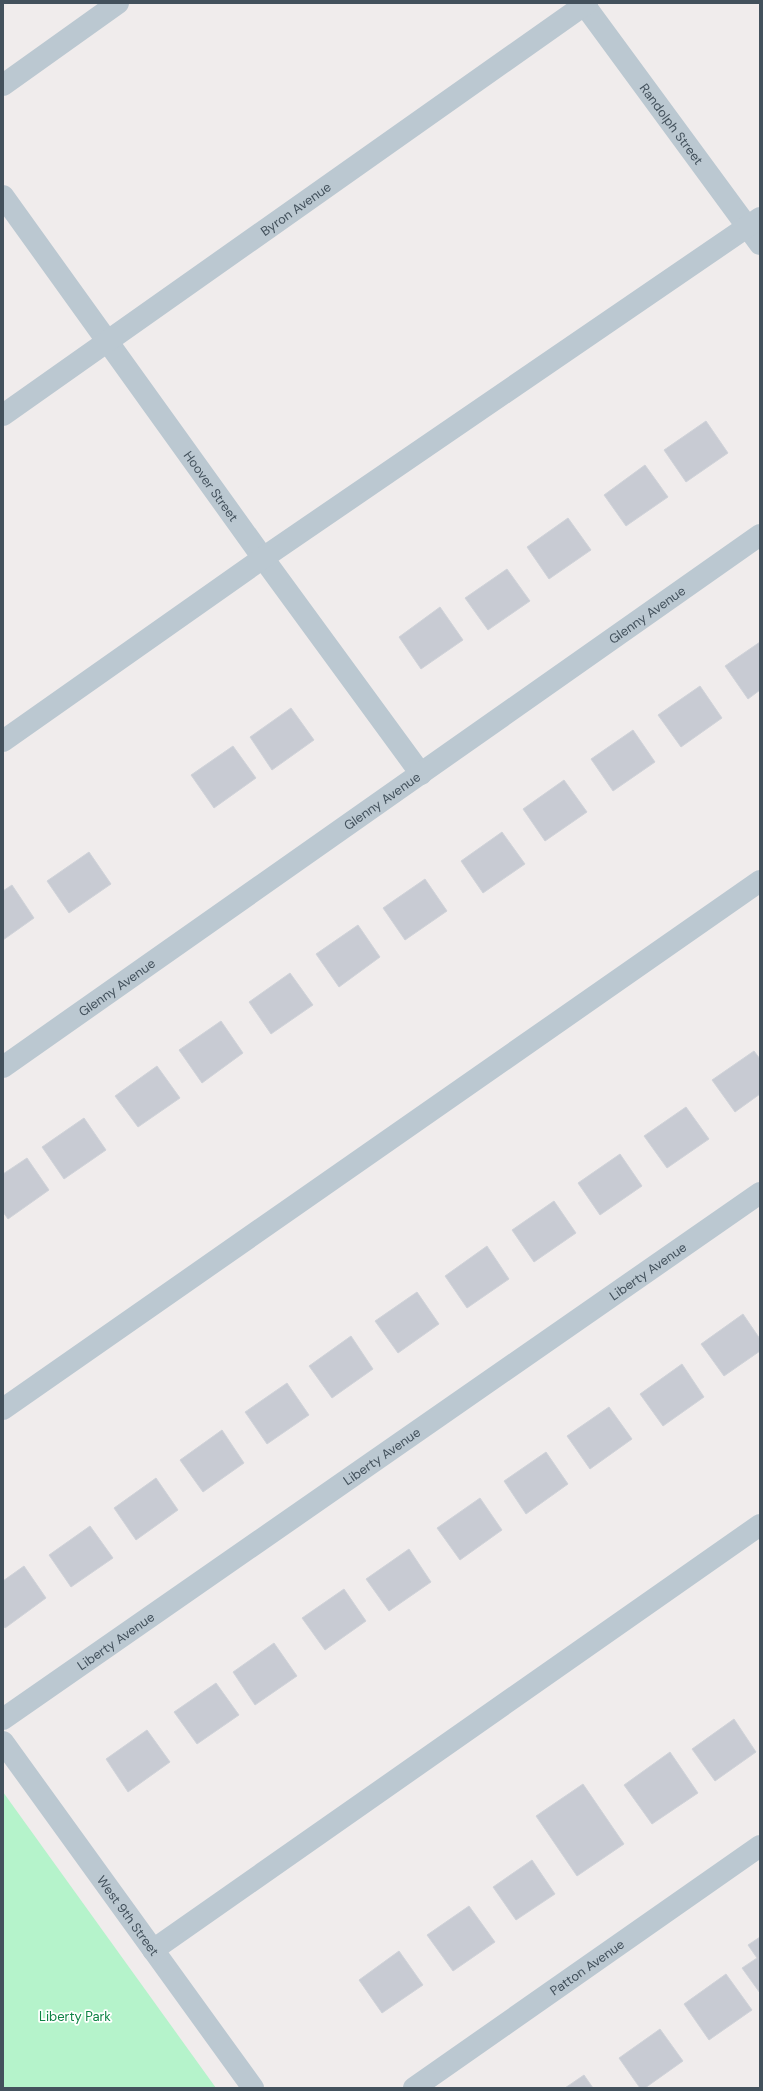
<svg xmlns="http://www.w3.org/2000/svg" width="763" height="2091" font-family="'DM Sans',sans-serif">
<style>
.green{fill:#b5f3cb}
.building{fill:#c8cbd3;stroke:#d0d3d9}
.lines{fill:none;stroke-linecap:round;stroke-linejoin:round}
.minor{stroke:#bbc8d1;stroke-width:22}
.labels{text-anchor:middle;stroke-width:3.5;stroke-linejoin:round;paint-order:stroke}
.street-label{font-size:13px;fill:#43515c;stroke:#fff}
.park-label{font-size:13px;fill:#0d8344;stroke:#fff}
</style>
<rect width="100%" height="100%" fill="#f0ecec"/>
<polygon class="green" points="3,1792 216,2088 3,2088"/>
<g class="building">
<polygon points="706,421 728,453 686,482 664,450"/>
<polygon points="645,465 668,497 626,526 604,495"/>
<polygon points="568,518 591,550 549,579 527,547"/>
<polygon points="507,569 530,601 488,630 465,598"/>
<polygon points="440,607 463,640 421,669 399,637"/>
<polygon points="760,642 760,690 748,699 725,666"/>
<polygon points="700,686 722,718 681,747 658,715"/>
<polygon points="291,708 314,740 272,770 250,737"/>
<polygon points="633,730 655,762 613,791 591,759"/>
<polygon points="233,746 256,778 214,808 191,775"/>
<polygon points="564,780 587,812 545,841 523,809"/>
<polygon points="502,832 525,864 483,893 461,861"/>
<polygon points="89,852 111,884 69,913 47,881"/>
<polygon points="425,879 447,911 405,940 383,908"/>
<polygon points="12,885 34,918 3,940 3,891"/>
<polygon points="358,925 380,957 339,987 316,954"/>
<polygon points="290,973 313,1005 271,1034 249,1002"/>
<polygon points="221,1021 243,1053 202,1083 179,1050"/>
<polygon points="754,1051 760,1059 760,1094 735,1112 712,1080"/>
<polygon points="157,1066 180,1098 138,1127 115,1096"/>
<polygon points="686,1107 709,1139 667,1168 644,1136"/>
<polygon points="84,1118 106,1150 64,1179 42,1147"/>
<polygon points="620,1154 642,1186 600,1215 578,1183"/>
<polygon points="27,1158 49,1190 8,1219 3,1212 3,1174"/>
<polygon points="554,1201 576,1233 534,1262 512,1230"/>
<polygon points="487,1246 509,1279 467,1308 445,1276"/>
<polygon points="417,1292 439,1324 398,1353 375,1321"/>
<polygon points="743,1314 760,1339 760,1351 724,1376 701,1344"/>
<polygon points="351,1336 373,1369 332,1398 309,1366"/>
<polygon points="682,1364 704,1397 663,1426 640,1394"/>
<polygon points="287,1383 309,1415 267,1444 245,1412"/>
<polygon points="609,1407 632,1439 590,1469 567,1436"/>
<polygon points="222,1430 244,1463 203,1492 180,1460"/>
<polygon points="546,1452 568,1484 526,1514 504,1481"/>
<polygon points="156,1478 178,1510 136,1540 114,1508"/>
<polygon points="480,1498 502,1530 460,1560 437,1528"/>
<polygon points="90,1526 113,1558 71,1587 49,1555"/>
<polygon points="409,1549 431,1582 389,1611 366,1579"/>
<polygon points="24,1566 46,1598 5,1628 3,1625 3,1581"/>
<polygon points="344,1589 366,1621 325,1650 302,1618"/>
<polygon points="274,1643 297,1676 255,1705 233,1672"/>
<polygon points="216,1683 239,1715 197,1744 174,1712"/>
<polygon points="734,1719 756,1752 715,1781 692,1749"/>
<polygon points="147,1730 170,1762 128,1792 106,1759"/>
<polygon points="670,1752 698,1793 652,1824 624,1785"/>
<polygon points="583,1784 624,1844 577,1876 536,1816"/>
<polygon points="532,1860 555,1894 516,1920 493,1887"/>
<polygon points="469,1906 495,1942 453,1971 427,1935"/>
<polygon points="760,1937 760,1993 742,1968 757,1958 748,1945"/>
<polygon points="399,1951 423,1985 382,2013 359,1980"/>
<polygon points="726,1974 752,2010 709,2040 684,2004"/>
<polygon points="660,2029 683,2061 645,2088 640,2088 619,2058"/>
<polygon points="584,2075 593,2088 565,2088"/>
</g>
<g class="lines">
<g class="minor">
<path id="s1" d="M 583,3 L 760,244"/>
<polyline points="3,85 118,3"/>
<path id="s2" d="M 3,196 L 263,558 L 421,774"/>
<path id="s3" d="M 3,415 L 587,3"/>
<polyline points="3,741 263,558 760,218"/>
<path id="s4" d="M 3,1067 L 760,535"/>
<polyline points="3,1409 760,881"/>
<path id="s5" d="M 3,1719 L 760,1193"/>
<path id="s6" d="M 3,1742 L 253,2088"/>
<polyline points="153,1950 760,1525"/>
<path id="s7" d="M 414,2088 L 760,1846"/>
</g>
</g>
<g class="labels">
<g class="street-label">
<text dy="5" stroke="none"><textPath href="#s1" startOffset="150">Randolph Street</textPath></text>
<text dy="5" stroke="none"><textPath href="#s3" startOffset="358">Byron Avenue</textPath></text>
<text dy="5" stroke="none"><textPath href="#s2" startOffset="357">Hoover Street</textPath></text>
<text dy="5" stroke="none"><textPath href="#s4" startOffset="787">Glenny Avenue</textPath></text>
<text dy="5" stroke="none"><textPath href="#s4" startOffset="463">Glenny Avenue</textPath></text>
<text dy="5" stroke="none"><textPath href="#s4" startOffset="139">Glenny Avenue</textPath></text>
<text dy="5" stroke="none"><textPath href="#s5" startOffset="785">Liberty Avenue</textPath></text>
<text dy="5" stroke="none"><textPath href="#s5" startOffset="461">Liberty Avenue</textPath></text>
<text dy="5" stroke="none"><textPath href="#s5" startOffset="137">Liberty Avenue</textPath></text>
<text dy="5" stroke="none"><textPath href="#s6" startOffset="214">West 9th Street</textPath></text>
<text dy="5" stroke="none"><textPath href="#s7" startOffset="211">Patton Avenue</textPath></text>
</g>
<g class="park-label">
<text x="75" y="2021">Liberty Park</text>
</g>
</g>
<rect width="763" height="2091" fill="none" stroke="#43515c" stroke-width="8"/>
</svg>
